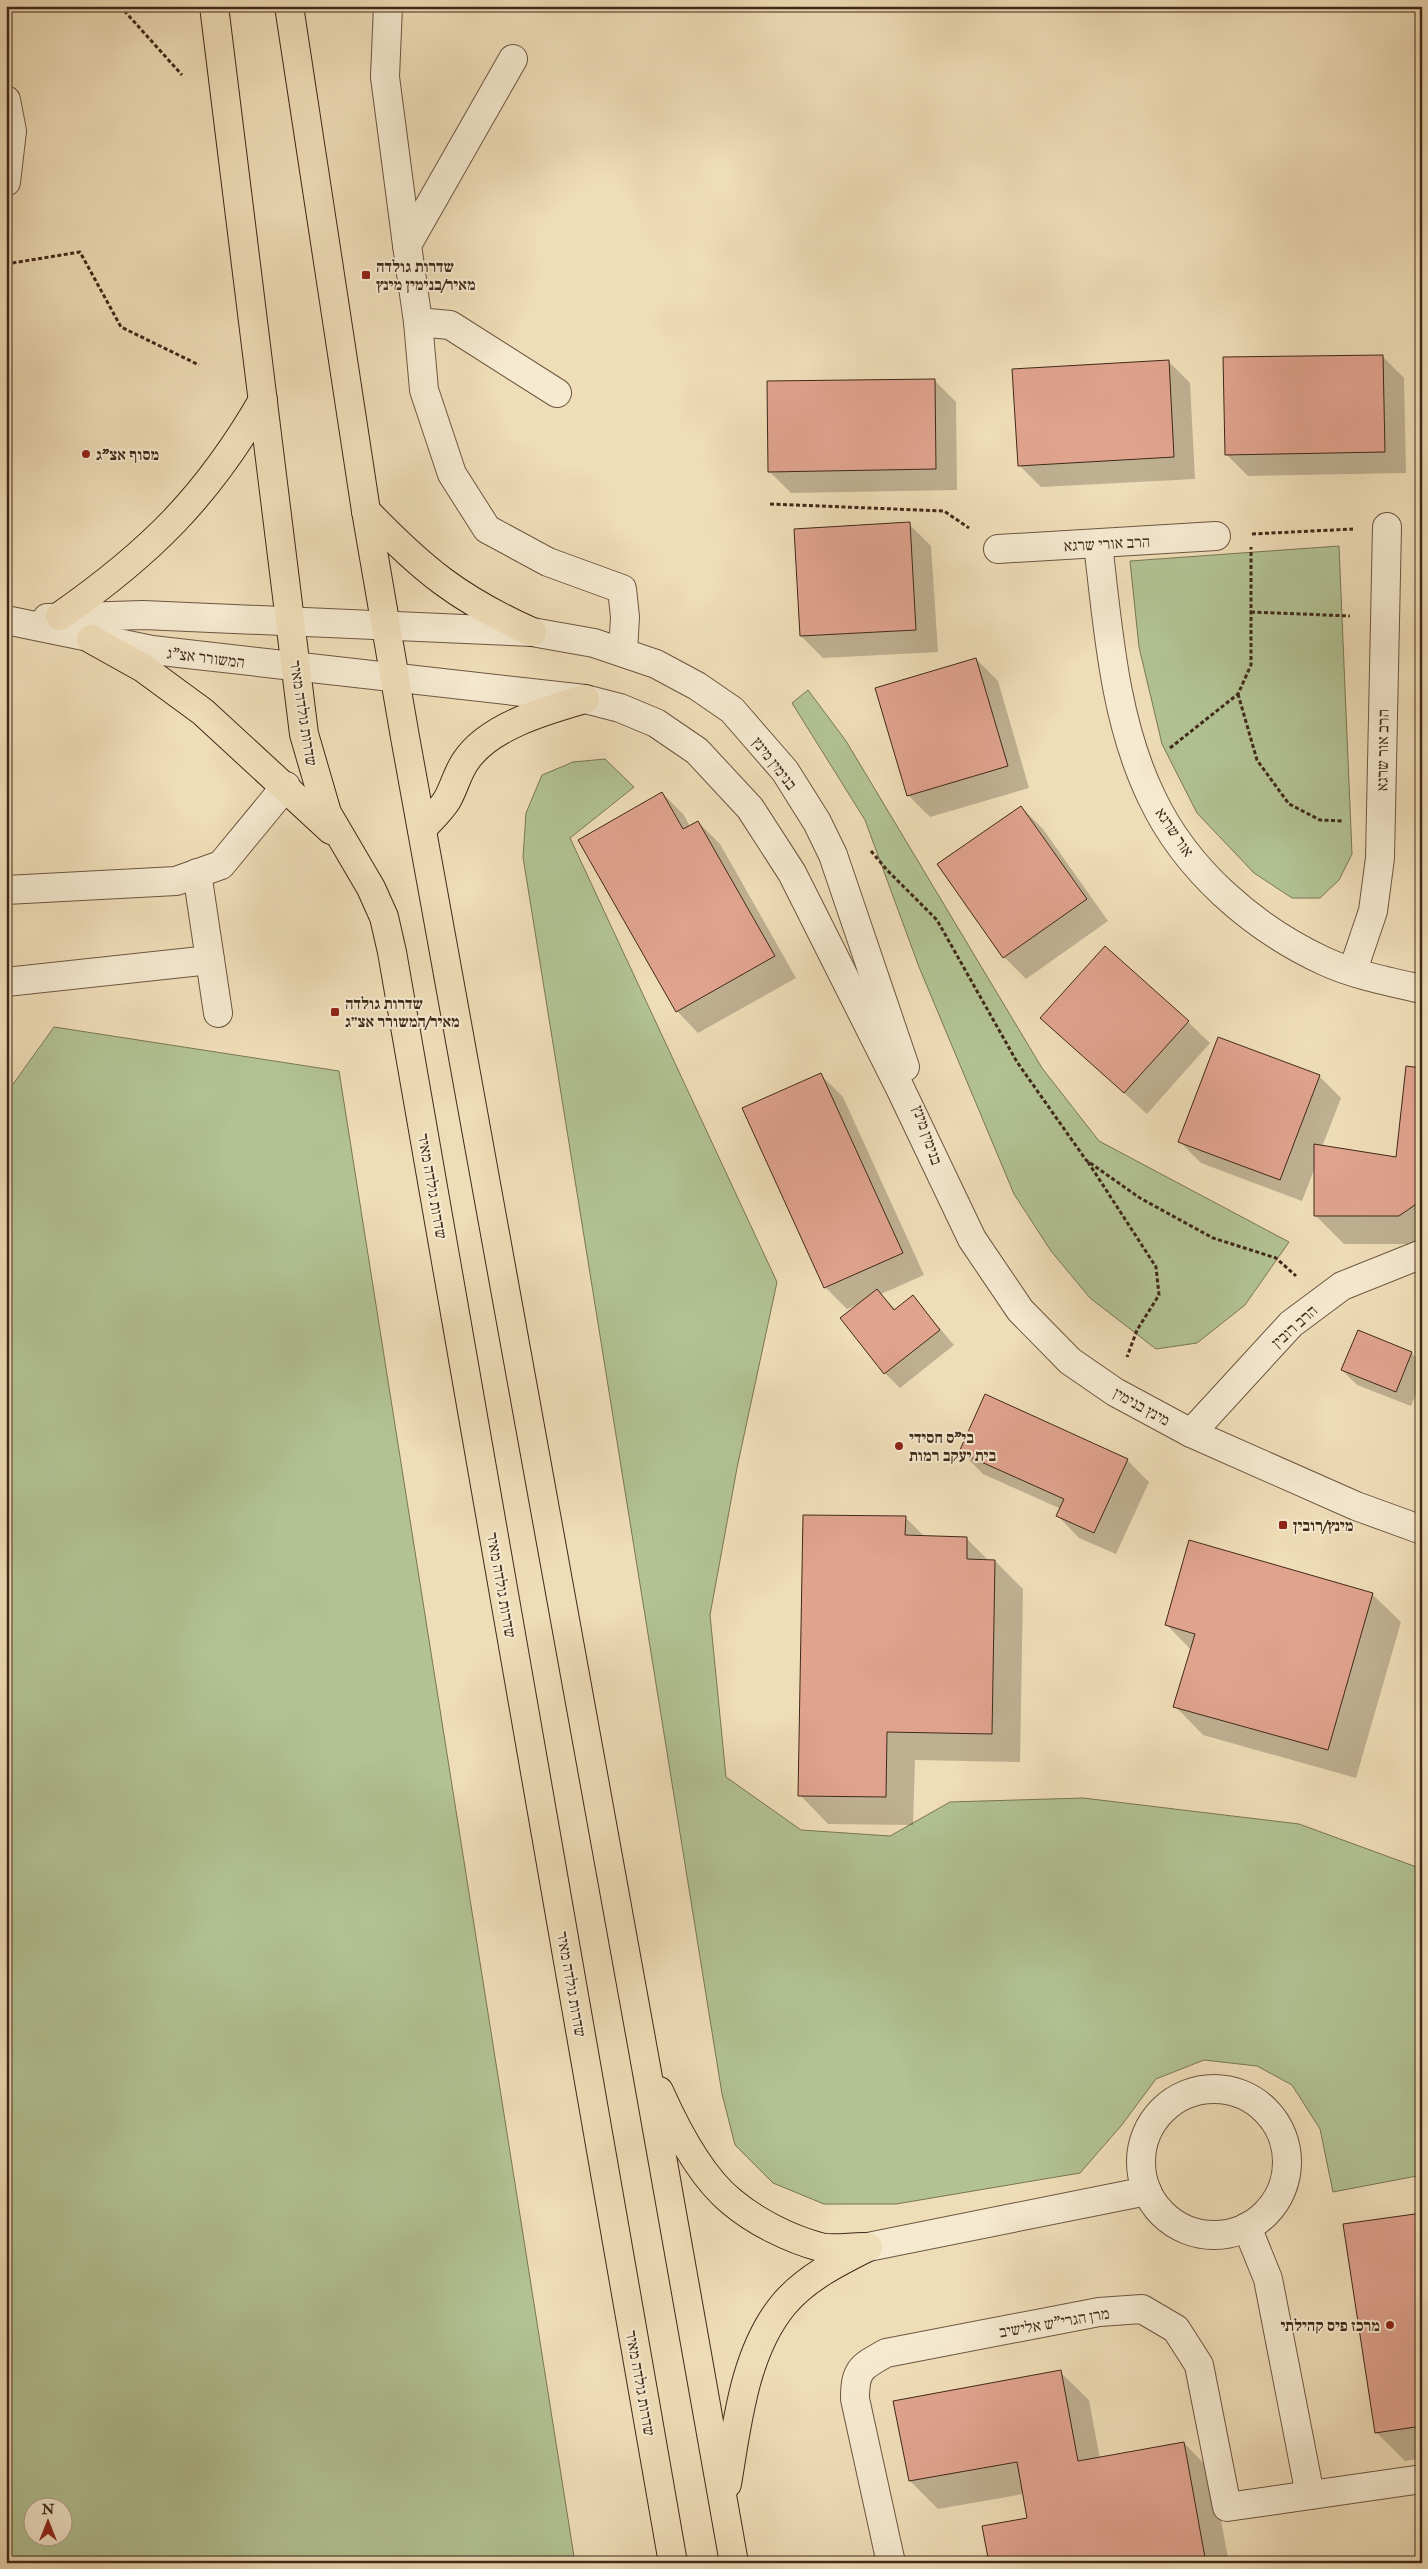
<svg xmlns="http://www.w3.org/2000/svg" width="1428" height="2569" font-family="'IM FELL Double Pica','Frank Ruhl Libre',serif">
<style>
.green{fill:#b2c293;stroke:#797656;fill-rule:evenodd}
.shadow{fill:#0003}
.building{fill:#e0a38e;stroke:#402919}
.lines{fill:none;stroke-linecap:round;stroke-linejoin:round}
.minor-casing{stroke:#6c5640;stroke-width:30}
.major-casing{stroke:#402919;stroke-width:30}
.path{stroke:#402919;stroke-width:3;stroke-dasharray:4 2.5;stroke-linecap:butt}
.minor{stroke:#f5e9d0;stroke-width:28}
.major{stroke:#efddb7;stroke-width:28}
.poi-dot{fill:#8f2418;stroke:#f5e9d0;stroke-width:2}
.labels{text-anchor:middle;stroke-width:4;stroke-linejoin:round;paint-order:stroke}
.poi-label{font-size:16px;font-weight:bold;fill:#402919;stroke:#f5e9d0;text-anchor:start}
.street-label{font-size:16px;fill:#402919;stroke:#f5e9d0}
</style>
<rect width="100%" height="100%" fill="#efddb7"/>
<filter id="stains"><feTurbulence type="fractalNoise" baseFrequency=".004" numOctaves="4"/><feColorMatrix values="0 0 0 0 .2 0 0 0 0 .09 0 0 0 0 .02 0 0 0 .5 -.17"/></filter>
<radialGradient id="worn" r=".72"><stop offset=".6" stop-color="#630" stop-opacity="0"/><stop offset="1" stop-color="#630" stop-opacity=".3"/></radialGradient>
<g class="green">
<polygon points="1339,546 1352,854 1339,880 1320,898 1292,898 1254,873 1197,813 1162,744 1139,647 1130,561"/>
<polygon points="808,690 846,741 1042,1068 1099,1141 1289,1242 1245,1305 1197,1343 1156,1349 1090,1298 1051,1251 1014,1194 919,967 865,820 792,703"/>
<polygon points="605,759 634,787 570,838 777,1282 737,1468 710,1615 726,1777 801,1830 890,1836 950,1802 1083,1798 1299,1824 1422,1869 1422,2175 1333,2192 1320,2129 1292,2085 1257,2066 1204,2060 1156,2079 1121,2126 1080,2173 896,2204 824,2204 773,2183 735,2145 722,2094 523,857 526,813 542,775 573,762"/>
<path d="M 54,1027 L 339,1071 L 575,2563 L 6,2563 L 6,1094 ZM 62,2506 L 62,2536 L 32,2536 L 32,2506 Z"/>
</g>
<g class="shadow">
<polygon points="1382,356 1404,378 1406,473 1248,476 1226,454"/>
<polygon points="1168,361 1190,383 1195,479 1041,487 1019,465"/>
<polygon points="934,380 956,402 957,490 791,493 769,471"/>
<polygon points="909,524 931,546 938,652 823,658 801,636"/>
<polygon points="976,659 998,681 1029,788 930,817 908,795"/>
<polygon points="662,793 684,815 690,827 698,822 720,844 796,978 698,1033 677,1011"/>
<polygon points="1021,807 1043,829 1108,921 1026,979 1004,957"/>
<polygon points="1042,1018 1188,1022 1210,1043 1147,1114"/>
<polygon points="1422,1069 1422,1244 1344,1244 1316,1216 1316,1165 1302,1201 1201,1163 1179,1141 1319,1076 1341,1098 1322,1147 1398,1158"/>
<polygon points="821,1075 843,1097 924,1275 881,1294 896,1310 913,1297 954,1345 900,1388 885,1373 859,1304 847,1309 825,1287"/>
<polygon points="1411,1353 1422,1363 1422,1378 1411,1406 1357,1385 1342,1370"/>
<polygon points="961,1452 1127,1460 1149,1482 1116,1554 1079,1538 1058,1516 1061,1509 983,1474"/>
<polygon points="905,1517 925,1537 966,1538 989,1561 995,1561 1023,1589 1020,1762 915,1760 913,1825 828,1824 800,1795"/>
<polygon points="1372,1594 1401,1622 1356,1778 1203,1735 1175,1706 1191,1650 1166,1624"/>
<polygon points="1422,2214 1422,2458 1405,2461 1376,2432"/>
<polygon points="1060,2372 1089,2400 1100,2459 1184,2443 1212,2472 1229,2563 990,2563 1028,2519 1023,2494 938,2509 910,2481"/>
</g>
<g class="building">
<polygon points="1383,355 1385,452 1225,455 1223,357"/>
<polygon points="1169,360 1174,457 1018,466 1012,369"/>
<polygon points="935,379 936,469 768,472 767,381"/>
<polygon points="910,522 916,630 800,636 794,529"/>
<polygon points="976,658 1008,766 907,796 875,688"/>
<polygon points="662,792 683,829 698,821 775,956 676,1012 578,840"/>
<polygon points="1021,806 1087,899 1003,958 937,864"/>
<polygon points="1105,946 1189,1021 1124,1093 1040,1018"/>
<polygon points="1218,1037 1320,1075 1280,1180 1178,1142"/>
<polygon points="1406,1066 1422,1068 1422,1200 1399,1216 1314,1216 1314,1144 1396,1157"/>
<polygon points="821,1073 903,1253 824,1288 742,1108"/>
<polygon points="877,1289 894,1310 913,1295 940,1330 884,1374 840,1318"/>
<polygon points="1358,1330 1412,1352 1396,1392 1341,1370"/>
<polygon points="985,1394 1128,1459 1094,1533 1056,1516 1064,1499 959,1452"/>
<polygon points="803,1515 906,1516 905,1535 967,1537 967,1559 995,1560 992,1734 887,1732 886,1797 798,1796"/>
<polygon points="1189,1540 1373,1593 1328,1750 1173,1707 1195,1634 1165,1625"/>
<polygon points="1422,2213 1422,2426 1375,2433 1343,2224"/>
<polygon points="1061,2370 1078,2461 1184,2442 1206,2563 989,2563 982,2526 1027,2518 1017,2462 909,2481 893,2401"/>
</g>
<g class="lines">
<g class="minor-casing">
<g id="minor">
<polyline points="388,6 385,77 407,245"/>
<polyline points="6,100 12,131 6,182"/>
<polyline points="418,322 407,245 513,59"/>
<polyline points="557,393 450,325 418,322 424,390 452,474 487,529 548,562 622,589 625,617 623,652"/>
<path d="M 1098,544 C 1108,628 1114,720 1152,798 C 1186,870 1253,928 1324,961 C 1354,975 1390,982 1422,989"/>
<polyline points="998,549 1216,536"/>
<polyline points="47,618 143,615 532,632 594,643 656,664 697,686 732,710 785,771 817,822 833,855 905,1067"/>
<polyline points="6,620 152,650 585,699 620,708 656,723 697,751 750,808 792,873 900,1088 972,1239 1020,1310 1070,1361 1115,1392 1191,1433 1356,1506 1422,1530"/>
<polyline points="197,873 218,1013"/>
<polyline points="6,890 176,881 221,865 286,786"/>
<polyline points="1353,970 1373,911 1380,858 1387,527"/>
<polyline points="6,982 210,960"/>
<polyline points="1191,1433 1291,1324 1342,1286 1422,1254"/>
<circle cx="1214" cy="2162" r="73"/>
<polyline points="1247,2227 1268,2279 1310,2495"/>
<polyline points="868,2247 1147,2191"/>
<path d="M 891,2563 L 855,2399 C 855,2369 861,2367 886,2353 L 1099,2312 L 1142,2309 L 1176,2329 L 1199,2365 L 1227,2507 L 1422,2479"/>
</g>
</g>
<g class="major-casing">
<g id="major">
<polyline points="214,6 304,734 327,813 371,888 384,917 392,952 673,2563"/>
<polyline points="289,6 366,511 405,737 645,2061 734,2563"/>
<path d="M 366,511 C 422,569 458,599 532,632"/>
<path d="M 60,616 C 150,553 207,497 263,400"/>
<polyline points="91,639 143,668 203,712 331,830"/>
<path d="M 422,829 C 430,820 441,810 447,800 C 454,788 457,774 465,762 C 488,726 547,710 585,699"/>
<path d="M 659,2091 C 675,2127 701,2177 732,2202 C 756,2222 790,2239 820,2247 C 833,2250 849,2247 862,2247"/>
<path d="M 727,2484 C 737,2425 744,2352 784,2304 C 806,2278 838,2262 868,2247"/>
</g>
</g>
<g class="path">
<polyline points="120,6 182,75"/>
<polyline points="6,264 80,252 121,327 199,365"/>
<polyline points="770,504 944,511 969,528"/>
<polyline points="1252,534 1353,529"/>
<polyline points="1251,612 1350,616"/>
<polyline points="1238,694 1257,760 1289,804 1320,820 1344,821"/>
<polyline points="1170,748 1238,694 1251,665 1251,547"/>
<polyline points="871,851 887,870 937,920 1017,1062 1086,1160 1140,1198 1213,1238 1276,1258 1296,1276"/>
<polyline points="1088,1162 1156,1267 1159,1295 1137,1330 1127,1357"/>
</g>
<use href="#minor" class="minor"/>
<use href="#major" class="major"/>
</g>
<g class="poi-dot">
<rect x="361" y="270" width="10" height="10" rx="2.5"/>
<circle cx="86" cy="454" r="5"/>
<rect x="330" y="1007" width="10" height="10" rx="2.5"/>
<circle cx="899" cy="1446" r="5"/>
<rect x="1278" y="1520" width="10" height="10" rx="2.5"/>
<circle cx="1390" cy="2325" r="5"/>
</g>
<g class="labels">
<g class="poi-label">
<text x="376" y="272">שדרות גולדה<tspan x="376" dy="18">מאיר/בנימין מינץ</tspan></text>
<text x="96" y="460">מסוף אצ"ג</text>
<text x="345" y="1009">שדרות גולדה<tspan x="345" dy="18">מאיר/המשורר אצ״ג</tspan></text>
<text x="909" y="1443">בי"ס חסידי<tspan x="909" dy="18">בית יעקב רמות</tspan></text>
<text x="1293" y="1531">מינץ/רובין</text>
<text x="1380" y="2331" text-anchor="end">מרכז פיס קהילתי</text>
</g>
<g class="street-label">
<text transform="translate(1107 543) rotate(-3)" y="6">הרב אורי שרגא</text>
<text transform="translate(206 657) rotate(7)" y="6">המשורר אצ"ג</text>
<text transform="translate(304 713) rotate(81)" y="6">שדרות גולדה מאיר</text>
<text transform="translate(1382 750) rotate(-89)" y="6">הרב אור שרגא</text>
<text transform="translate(775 763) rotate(52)" y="6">בנימין מינץ</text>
<text transform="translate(1175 832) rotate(56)" y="6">אור שרגא</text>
<text transform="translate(928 1135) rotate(71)" y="6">בנימין מינץ</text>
<text transform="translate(433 1186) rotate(80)" y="6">שדרות גולדה מאיר</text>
<text transform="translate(1294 1326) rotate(-42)" y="6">הרב רובין</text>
<text transform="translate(1142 1406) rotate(29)" y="6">מינץ בנימין</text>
<text transform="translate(502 1585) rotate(80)" y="6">שדרות גולדה מאיר</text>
<text transform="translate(572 1984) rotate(80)" y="6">שדרות גולדה מאיר</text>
<text transform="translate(1054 2322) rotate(-10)" y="6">מרן הגרי"ש אלישיב</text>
<text transform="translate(641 2383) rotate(80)" y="6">שדרות גולדה מאיר</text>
</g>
</g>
<rect width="1428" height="2569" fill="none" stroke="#efddb7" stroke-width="25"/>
<rect x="8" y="8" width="1413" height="2554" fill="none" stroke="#402919" stroke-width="2.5"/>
<rect x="12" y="12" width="1403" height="2544" fill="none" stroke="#402919"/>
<g transform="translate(48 2522)"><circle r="24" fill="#f5e9d0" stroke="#ad9c87"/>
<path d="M0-4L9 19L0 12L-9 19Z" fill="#8f2418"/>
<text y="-8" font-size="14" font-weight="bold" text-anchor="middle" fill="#402919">N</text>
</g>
<rect width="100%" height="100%" filter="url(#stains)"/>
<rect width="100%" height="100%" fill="url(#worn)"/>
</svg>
